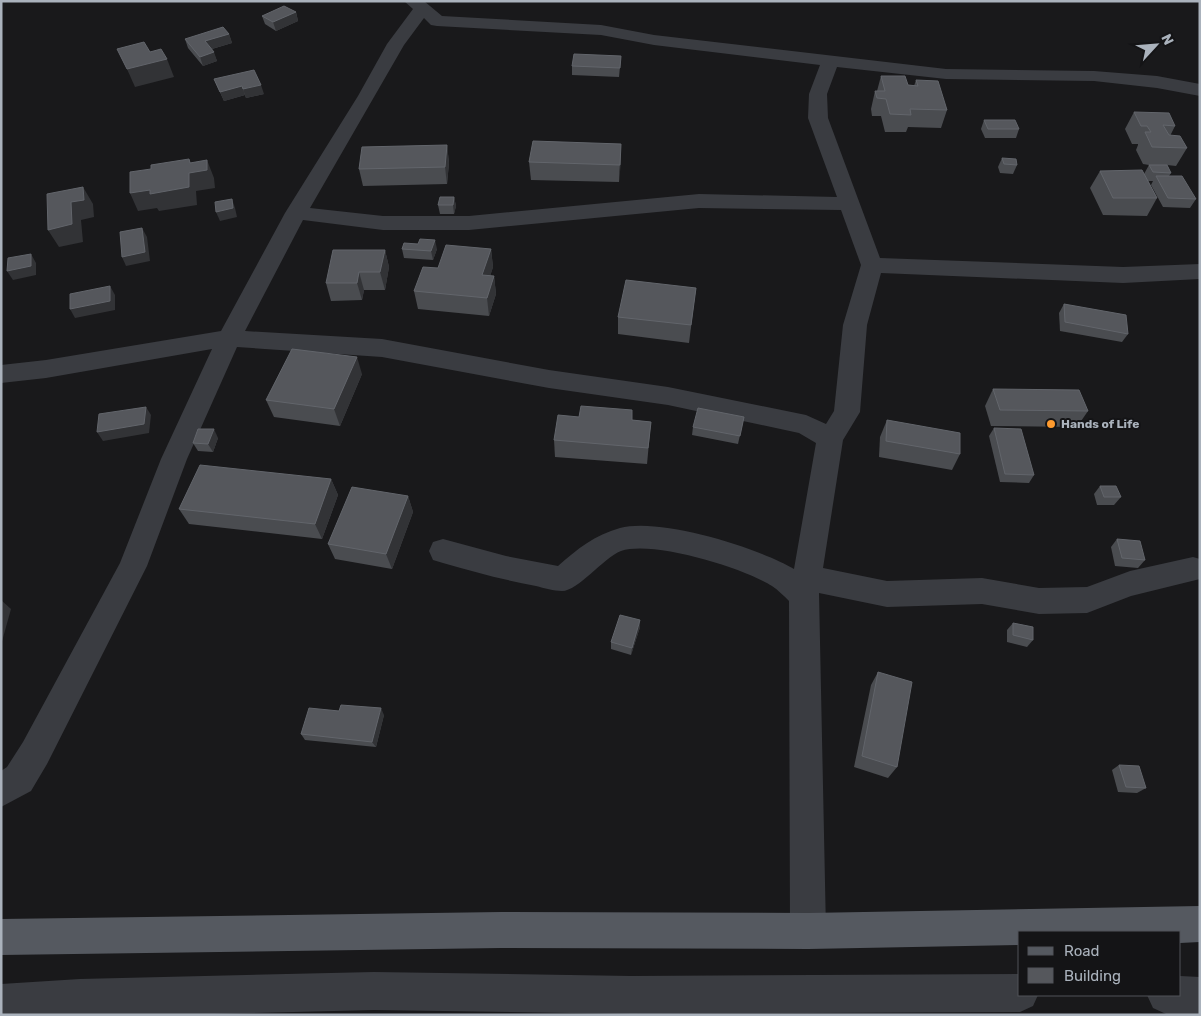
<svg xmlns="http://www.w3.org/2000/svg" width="1201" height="1016" font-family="Rubik,sans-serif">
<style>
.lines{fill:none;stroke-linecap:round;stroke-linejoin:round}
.minor{fill:#3a3c41;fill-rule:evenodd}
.major{fill:#555960;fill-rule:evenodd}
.wall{fill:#4a4c50}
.shaded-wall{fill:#323336}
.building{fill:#55575c;stroke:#62656b}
.poi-dot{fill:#fe9a2e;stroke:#141416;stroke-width:2}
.labels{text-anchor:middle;stroke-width:4;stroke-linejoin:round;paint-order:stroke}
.poi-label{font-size:12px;font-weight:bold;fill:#aab2bc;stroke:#141416;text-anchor:start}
</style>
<rect width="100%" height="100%" fill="#19191b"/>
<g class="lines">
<g class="minor">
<path d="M 404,1 L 424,1 L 442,16 L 601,25 L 654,35 L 946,69 L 1094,71 L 1157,76 L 1200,84 L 1200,96 L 1157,88 L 1094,81 L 946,79 L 837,67 L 827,94 L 828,118 L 880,258 L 1123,267 L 1200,264 L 1200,279 L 1123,283 L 881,273 L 867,325 L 860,412 L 843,440 L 823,568 L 887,581 L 982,578 L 1039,588 L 1087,587 L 1130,571 L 1193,557 L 1200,559 L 1200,579 L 1131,596 L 1087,613 L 1039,614 L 982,604 L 887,607 L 819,593 L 826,931 L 821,944 L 808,949 L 795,944 L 790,931 L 789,601 C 784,596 778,590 772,586 C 744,568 653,540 621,551 C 603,558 578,591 562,591 C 554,591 544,588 536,586 C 504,580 474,572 443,563 L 433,560 L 429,551 L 433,542 L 443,539 L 506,556 L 558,566 C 577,549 595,535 620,528 C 660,517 759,548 794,569 L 816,443 L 799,433 L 668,405 L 549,388 L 382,357 L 237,347 L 187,459 L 147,566 L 47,764 L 31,791 L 1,807 L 1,771 L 7,767 L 23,742 L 120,563 L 161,459 L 212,349 L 46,378 L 1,383 L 1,365 L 46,360 L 221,331 L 285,213 L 358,96 L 387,44 L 413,9 ZM 424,18 L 431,25 L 437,26 L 601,35 L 654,45 L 820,65 L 809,94 L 808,118 L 837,197 L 699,194 L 469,216 L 383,216 L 310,208 L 404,45 ZM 699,208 L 841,210 L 861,265 L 843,325 L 834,411 L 826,424 L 806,415 L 668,387 L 549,370 L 382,339 L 245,331 L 303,220 L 383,230 L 469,230 Z"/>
<polygon points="374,972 631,976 1020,974 1020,995 1038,995 1033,1006 1020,1012 631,1014 374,1010 174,1015 1,1015 1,984 80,979"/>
<polygon points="1180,976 1200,977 1200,1015 1166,1014 1153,1008 1147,995 1180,995"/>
</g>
<polygon class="major" points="1200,906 1200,942 1180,943 1180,932 1020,932 1020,945 808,949 501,948 1,955 1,919 501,912 808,913"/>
</g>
<g class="wall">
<polygon points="296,12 298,21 276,31 265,24 262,16"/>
<polygon points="229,34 232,43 212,49 217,61 203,66 188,48 185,39"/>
<polygon points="621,56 619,77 572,75 572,66"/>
<polygon points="881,76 908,85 914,86 916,80 947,110 941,128 908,127 906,132 885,132 881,116 872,116 871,109 875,91 877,91"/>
<polygon points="214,79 264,94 246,98 245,95 224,101"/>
<polygon points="1134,112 1175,126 1170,136 1187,148 1176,166 1167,165 1171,173 1169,176 1196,199 1190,208 1163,207 1151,185 1153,181 1148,181 1157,198 1147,216 1103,215 1090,188 1100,171 1144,174 1149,165 1143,164 1136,150 1138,145 1138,144 1132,144 1125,129"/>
<polygon points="984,120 1019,129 1016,138 985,138 981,129"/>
<polygon points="621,144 619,182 531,180 529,162"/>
<polygon points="447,145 449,163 447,184 363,186 359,169"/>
<polygon points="1002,158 1017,165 1013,174 1000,173 998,167"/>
<polygon points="454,197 456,206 454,214 440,214 438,205"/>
<polygon points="402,249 437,249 433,260 404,258"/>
<polygon points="491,249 493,267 490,276 494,276 496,294 489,316 418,309 414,291 438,268"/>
<polygon points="385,250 389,267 385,290 364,290 362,300 331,301 326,283"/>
<polygon points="696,288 689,343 618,334 618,317"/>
<polygon points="1064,304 1128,334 1122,342 1060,331 1059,313"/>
<polygon points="362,374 340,426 274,417 266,400"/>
<polygon points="993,389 1088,411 1077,427 991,426 985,406"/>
<polygon points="744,417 738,444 692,435 693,427"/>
<polygon points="632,420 651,422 647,464 555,457 554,440"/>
<polygon points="887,420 960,454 952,470 879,457 880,437"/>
<polygon points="994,428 1034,475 1029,483 1000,482 989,436"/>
<polygon points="218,438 213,452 198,451 193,443"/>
<polygon points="331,479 338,495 322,539 189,524 179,509"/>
<polygon points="1100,486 1121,497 1114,505 1097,505 1094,494"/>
<polygon points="408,496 413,512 392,569 335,559 328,544"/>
<polygon points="1117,539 1145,560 1138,568 1115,566 1111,547"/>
<polygon points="1013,623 1033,640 1027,647 1007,642 1007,630"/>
<polygon points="640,627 631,655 611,649 611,642"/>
<polygon points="878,672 897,767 888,778 854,767 871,685"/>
<polygon points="339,711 384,715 376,747 305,740 301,734"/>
<polygon points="1119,765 1146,788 1137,793 1118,792 1112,770"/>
</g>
<g class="shaded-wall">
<polygon points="296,12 298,21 276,31 273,22"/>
<polygon points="229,34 232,43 208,50 205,41"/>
<polygon points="214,52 217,61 203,66 200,57"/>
<polygon points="167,59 174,77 135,87 127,69"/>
<polygon points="261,85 264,94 246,98 243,89"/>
<polygon points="242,86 245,95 224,101 220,92"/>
<polygon points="621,144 621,162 619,182 620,165"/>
<polygon points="447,145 449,163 447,184 445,167"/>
<polygon points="189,159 195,172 207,160 214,178 215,188 196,191 197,205 159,211 157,208 138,211 130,193 189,173"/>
<polygon points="83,187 93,204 94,217 81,220 83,242 59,247 48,230"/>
<polygon points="454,197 456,206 454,214 453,205"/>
<polygon points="232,199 235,208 237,217 220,221 216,212"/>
<polygon points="142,228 147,237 150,261 126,266 122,257"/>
<polygon points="435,240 437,249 433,260 431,251"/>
<polygon points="491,249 493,267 485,292 482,275"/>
<polygon points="385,250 389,267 385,290 380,272"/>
<polygon points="31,254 36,263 36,275 13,280 7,271"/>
<polygon points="359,272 364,290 362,300 357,283"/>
<polygon points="494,276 496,294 489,316 487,298"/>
<polygon points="110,286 115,295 115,310 75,318 70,309"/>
<polygon points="357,357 362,374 340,426 334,409"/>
<polygon points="146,407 151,415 149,433 103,441 97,432"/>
<polygon points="214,429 218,438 213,452 208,444"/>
<polygon points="331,479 338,495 322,539 315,524"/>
<polygon points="408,496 413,512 392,569 386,554"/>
<polygon points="1,600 11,609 1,645"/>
<polygon points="640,620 640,627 631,655 632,648"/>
<polygon points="381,708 384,715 376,747 372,742"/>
</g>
<g class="building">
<polygon points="284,6 296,12 273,22 262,16"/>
<polygon points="223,27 229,34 205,41 214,52 200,57 185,39"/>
<polygon points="144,42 150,52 161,49 167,59 127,69 117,49"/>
<polygon points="574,54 621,56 620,68 572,66"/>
<polygon points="254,70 261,85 243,89 242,86 220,92 214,79"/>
<polygon points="881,76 905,76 908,85 918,86 916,80 938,81 947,110 910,109 911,115 890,114 886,99 877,98 875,91 885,91"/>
<polygon points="1134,112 1169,113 1175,126 1163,125 1169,135 1180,136 1187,148 1152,147 1145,132 1151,132 1147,126 1141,126"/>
<polygon points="984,120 1015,120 1019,129 988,129"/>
<polygon points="533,141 621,144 620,165 529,162"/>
<polygon points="447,145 445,167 359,169 362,147"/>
<polygon points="1002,158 1016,159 1017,165 1004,164"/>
<polygon points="189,159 190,163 207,160 207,170 189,173 189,187 150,194 150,190 130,193 130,172 151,169 151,165"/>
<polygon points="1149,165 1167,165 1171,173 1153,172"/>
<polygon points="1142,170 1157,198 1113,198 1100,171"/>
<polygon points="1156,176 1182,176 1196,199 1168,198"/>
<polygon points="83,187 84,200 71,202 72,224 48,230 47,194"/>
<polygon points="440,197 454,197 453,205 438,205"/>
<polygon points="232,199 233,208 216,212 215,202"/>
<polygon points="142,228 145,252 122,257 120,232"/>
<polygon points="420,239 435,240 431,251 402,249 404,243 418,244"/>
<polygon points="446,245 491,249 482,275 494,276 487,298 414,291 423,267 438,268"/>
<polygon points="333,250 385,250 380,272 359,272 357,283 326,283"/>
<polygon points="31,254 31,266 7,271 8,258"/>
<polygon points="626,280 696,288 691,325 618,317"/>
<polygon points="110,286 110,301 70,309 70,294"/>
<polygon points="1064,304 1126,315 1128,334 1065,322"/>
<polygon points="292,349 357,357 334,409 266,400"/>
<polygon points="993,389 1079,390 1088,411 1000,410"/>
<polygon points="581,406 632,410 632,420 651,422 648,448 554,440 558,415 579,417"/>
<polygon points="146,407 144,424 97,432 99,414"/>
<polygon points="698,408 744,417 740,436 693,427"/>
<polygon points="887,420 960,433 960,454 886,441"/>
<polygon points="994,428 1021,429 1034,475 1005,474"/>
<polygon points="198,429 214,429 208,444 193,443"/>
<polygon points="200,465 331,479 315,524 179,509"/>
<polygon points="1100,486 1116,486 1121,497 1104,497"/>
<polygon points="352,487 408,496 386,554 328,544"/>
<polygon points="1117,539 1140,541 1145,560 1122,558"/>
<polygon points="620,615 640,620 632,648 611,642"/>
<polygon points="1013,623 1033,627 1033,640 1013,635"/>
<polygon points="878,672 912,682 897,767 862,756"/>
<polygon points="341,705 381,708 372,742 301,734 309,708 339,711"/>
<polygon points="1119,765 1139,766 1146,788 1126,787"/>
</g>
<circle class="poi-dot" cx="1051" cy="424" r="5"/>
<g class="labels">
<g class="poi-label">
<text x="1061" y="428">Hands of Life</text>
</g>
</g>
<rect width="1201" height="1016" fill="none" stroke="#aab2bc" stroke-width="5"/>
<rect x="1018" y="931" width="162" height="65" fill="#141416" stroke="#505358"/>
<rect x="1028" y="947" width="25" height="8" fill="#555960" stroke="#505358"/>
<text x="1064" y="956" font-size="15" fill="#aab2bc">Road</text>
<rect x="1028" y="968" width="25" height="15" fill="#55575c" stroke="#505358"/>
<text x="1064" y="981" font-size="15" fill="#aab2bc">Building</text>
<g transform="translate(1156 45) rotate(64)" stroke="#141416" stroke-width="4" paint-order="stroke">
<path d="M0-4L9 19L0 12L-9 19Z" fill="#aab2bc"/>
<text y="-8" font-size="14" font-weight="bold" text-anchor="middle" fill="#aab2bc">N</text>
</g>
</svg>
